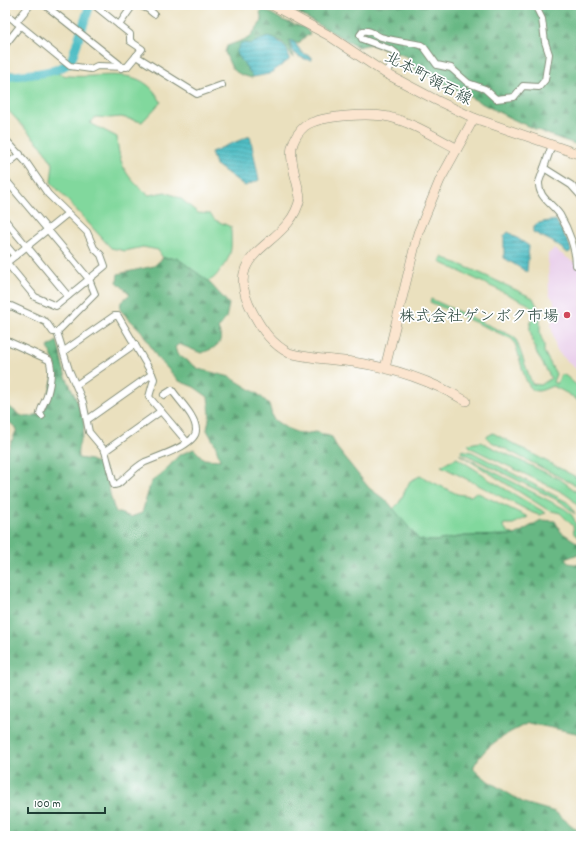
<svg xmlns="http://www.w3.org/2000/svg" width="586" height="841" font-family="Dekko,'Klee One',sans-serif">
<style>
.built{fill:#ead1ec}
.grass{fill:#81d89d;stroke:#508a68}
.forest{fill:url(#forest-firs);stroke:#447a5c}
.water{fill:url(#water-rules);stroke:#377e7c}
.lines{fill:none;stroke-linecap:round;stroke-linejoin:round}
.river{stroke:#4fbec5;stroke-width:9}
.street-casing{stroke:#848e79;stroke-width:8}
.secondary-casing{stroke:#848e79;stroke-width:10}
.street{stroke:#fff;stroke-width:6}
.secondary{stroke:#fbe5cf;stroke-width:9}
.poi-dot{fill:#d1495b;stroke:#fff;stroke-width:1.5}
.labels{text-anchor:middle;stroke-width:3.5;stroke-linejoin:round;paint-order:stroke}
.street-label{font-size:16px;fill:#1f3d34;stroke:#fff}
.poi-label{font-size:16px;fill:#1f3d34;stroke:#fff;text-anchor:end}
</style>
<defs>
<pattern id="forest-firs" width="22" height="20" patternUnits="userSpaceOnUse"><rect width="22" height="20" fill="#68b884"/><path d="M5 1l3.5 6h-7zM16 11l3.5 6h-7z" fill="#55976d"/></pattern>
<pattern id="water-rules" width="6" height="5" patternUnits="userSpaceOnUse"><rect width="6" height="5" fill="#4fbec5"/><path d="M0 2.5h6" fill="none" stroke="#419ca1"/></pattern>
</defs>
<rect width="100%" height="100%" fill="#fff"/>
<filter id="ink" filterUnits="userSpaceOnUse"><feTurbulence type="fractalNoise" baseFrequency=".025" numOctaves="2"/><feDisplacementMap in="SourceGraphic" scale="8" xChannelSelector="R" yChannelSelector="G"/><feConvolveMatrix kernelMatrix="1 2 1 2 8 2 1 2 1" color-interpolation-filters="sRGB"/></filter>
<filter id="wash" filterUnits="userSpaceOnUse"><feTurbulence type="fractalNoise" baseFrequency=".012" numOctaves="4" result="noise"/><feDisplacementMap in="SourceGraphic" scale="16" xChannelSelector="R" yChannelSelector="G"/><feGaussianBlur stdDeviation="0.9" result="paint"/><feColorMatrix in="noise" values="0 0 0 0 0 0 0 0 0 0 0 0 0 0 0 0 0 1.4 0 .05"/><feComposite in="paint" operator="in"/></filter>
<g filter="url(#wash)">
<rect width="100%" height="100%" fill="#eae0be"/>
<polygon class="built" points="554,249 581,267 581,374 559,353 556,348 551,326 554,307 554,301 549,294 548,254"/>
<g class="grass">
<path d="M 5,72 C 20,72 37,70 52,72 C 58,73 64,76 70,76 C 104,79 141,63 161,102 L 142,122 L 121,117 L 110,118 L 95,117 L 90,123 L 117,137 C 119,165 126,178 149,195 L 165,192 L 180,198 L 198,213 L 210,214 L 215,220 L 231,227 C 231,247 234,254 220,270 C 217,275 214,279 208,281 L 177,258 L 163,258 L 158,250 L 143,247 L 125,251 L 111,248 L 51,182 L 53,164 L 42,147 L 5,107 Z"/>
<path d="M 442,257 L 480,273 L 533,298 L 540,312 L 540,334 L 544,345 L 544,352 L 556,374 L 553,382 L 557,384 L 561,374 L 566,376 L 581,389 L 581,403 C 573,396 563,391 553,386 C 549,387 542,391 538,391 C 522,392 521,349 512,339 L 430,302 L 431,299 L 512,336 L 516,339 L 532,384 L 541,385 L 551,378 L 536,352 L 530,331 L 530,325 L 534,313 L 534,311 L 528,304 L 442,263 L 440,262 Z"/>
<polygon points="493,433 576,477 581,481 581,488 490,441 486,437"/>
<polygon points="481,442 561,480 580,494 581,495 581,537 581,510 572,499 562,492 471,448 468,444"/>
<polygon points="461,450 472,452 567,502 571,506 575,514 561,502 461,452"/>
<path d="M 459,454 L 565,509 C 576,516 576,525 578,537 L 574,534 L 573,526 L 560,513 L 548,510 Z"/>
<polygon points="457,458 484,475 488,479 546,513 539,515 533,513 441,466"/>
<polygon points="420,476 457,494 471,496 476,492 528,517 513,524 504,524 503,526 508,532 515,535 465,536 435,541 419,540 392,510 399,503 410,481"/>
</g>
<g class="forest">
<path d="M 290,5 L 581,5 L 581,146 C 547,135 516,122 485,105 C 462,93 441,80 416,72 L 408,57 L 370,44 L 358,47 L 300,14 Z"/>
<path d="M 265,10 L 282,20 L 305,28 L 310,34 L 302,39 L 299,44 L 289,40 L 293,58 C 285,45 283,39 267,36 L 261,42 L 252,78 C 233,73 232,70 225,52 L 227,46 L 249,38 L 262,21 L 260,12 Z"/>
<path d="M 163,258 L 177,258 L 208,281 L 229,304 L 226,318 L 218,329 C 226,344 213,349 201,353 L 179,344 L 175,347 L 177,354 L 199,369 L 230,377 L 258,394 L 269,404 L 273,419 L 286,428 L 301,434 L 317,432 L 332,437 L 337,448 L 369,488 L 388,502 L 419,540 L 435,541 L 465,536 L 515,535 L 541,520 L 555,521 L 561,532 L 581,545 L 581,553 L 565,559 L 568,563 L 581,565 L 581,734 L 528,723 C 506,734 484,745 473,768 L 488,781 L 524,803 L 555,812 L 581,833 L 581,836 L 5,836 L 5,502 L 7,452 L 17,429 L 5,418 L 5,403 C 22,417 25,423 45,409 L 56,366 L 48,347 L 57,341 C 61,353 62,367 66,377 C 71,387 84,415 84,426 C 84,439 76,443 78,458 L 91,460 L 104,467 C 109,482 109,498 116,512 L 131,517 L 142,513 L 151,482 L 164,472 L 179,455 L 194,449 L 204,459 L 220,460 L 215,444 L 207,430 L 210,414 L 208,397 L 194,387 L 179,381 L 157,357 L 142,332 L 120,310 L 121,302 L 130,294 L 117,282 L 118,274 L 154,266 Z"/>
</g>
<g class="water">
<path d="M 268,37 C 279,39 290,48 289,60 L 269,74 L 253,77 L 236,52 L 241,43 L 250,44 Z"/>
<path d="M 291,40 L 295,43 L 302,53 L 312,57 L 312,60 C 302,60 288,53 291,40 Z"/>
<polygon points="250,136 259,180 245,186 215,164 211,152"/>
<polygon points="556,220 570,246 571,251 568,253 553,242 533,232 533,228 536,224 543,222"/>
<polygon points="508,232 529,246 527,272 504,258 504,236"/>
</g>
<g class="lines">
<path class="river" d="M 5,77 C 24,74 57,75 71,61 L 90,5"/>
</g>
</g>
<g filter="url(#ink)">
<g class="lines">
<g class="street-casing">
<g id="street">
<polyline points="45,5 119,64 121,68"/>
<polyline points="139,5 148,9 154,14"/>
<polyline points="5,13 70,66 91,69 97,66 127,67 142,49 130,41 130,34 94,5"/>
<polyline points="16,22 30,5"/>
<polyline points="119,25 133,5"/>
<polyline points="5,45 20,26"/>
<polyline points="136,56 197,94 222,85"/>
<path d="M 385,73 L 397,60 L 397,54 L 392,50 L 362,39 L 360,35 L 363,31 C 370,29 375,35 381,37 C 394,41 407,42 421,45 L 424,47 L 437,65 L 451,68 L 468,83 L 485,89 L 496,99 L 514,97 L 523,86 L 539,87 L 545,80 L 549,54 L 545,42 L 542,19 L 535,5"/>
<polyline points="5,139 26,162 48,194 87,232 94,248 101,255 105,266 56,306 35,297 7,263"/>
<path d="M 552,145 L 539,182 C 538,198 552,203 560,215 C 568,229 576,249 576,265"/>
<polyline points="5,166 20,154"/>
<polyline points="544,168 571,185 581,196"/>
<polyline points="5,179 89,279 95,294 57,332"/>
<polyline points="5,220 68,296"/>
<polyline points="5,244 15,256"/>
<polyline points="5,264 67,214"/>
<path d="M 5,309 L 11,306 L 46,322 L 53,332 L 57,332 L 69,370 L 83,402 L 89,432 L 105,451 L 114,485 L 118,484 C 127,477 135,467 145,462 C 156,457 197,445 196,430 C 196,416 179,401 172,390 L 164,395"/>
<path d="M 5,340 L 49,360 C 53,369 50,385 47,396 C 45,402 41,407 40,414 L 42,416"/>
<polyline points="64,351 114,316 118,316 152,374 154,379 149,397 187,442"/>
<polyline points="76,385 135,344"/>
<polyline points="87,420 152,374"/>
<polyline points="105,451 161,411"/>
</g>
</g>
<g class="secondary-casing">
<g id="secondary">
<polyline points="272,5 328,35 385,73 436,100 474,118 581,155"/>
<path d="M 456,148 C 435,137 413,123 389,117 C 370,113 321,115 305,126 C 299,131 294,139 292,147 C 289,162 298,182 300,198 C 290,249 217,247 253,313 C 262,330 272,344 289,353 C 310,359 331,359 353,362 C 394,368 430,380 466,401"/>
<polyline points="385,368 418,233 440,180 474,118"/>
</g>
</g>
<use href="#street" class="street"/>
<use href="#secondary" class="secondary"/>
</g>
</g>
<circle class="poi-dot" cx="567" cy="315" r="4"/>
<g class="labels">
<g class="street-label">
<text transform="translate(429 77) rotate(28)" y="6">北本町領石線</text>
</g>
<g class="poi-label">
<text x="559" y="321">株式会社ゲンボク市場</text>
</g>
</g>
<rect width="586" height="841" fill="none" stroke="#fff" stroke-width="20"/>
<path d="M28 807v6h77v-6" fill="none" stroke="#1f3d34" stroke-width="2"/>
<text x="34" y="807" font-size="12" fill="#1f3d34" stroke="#ffffff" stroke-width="3" paint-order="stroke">100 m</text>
</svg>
